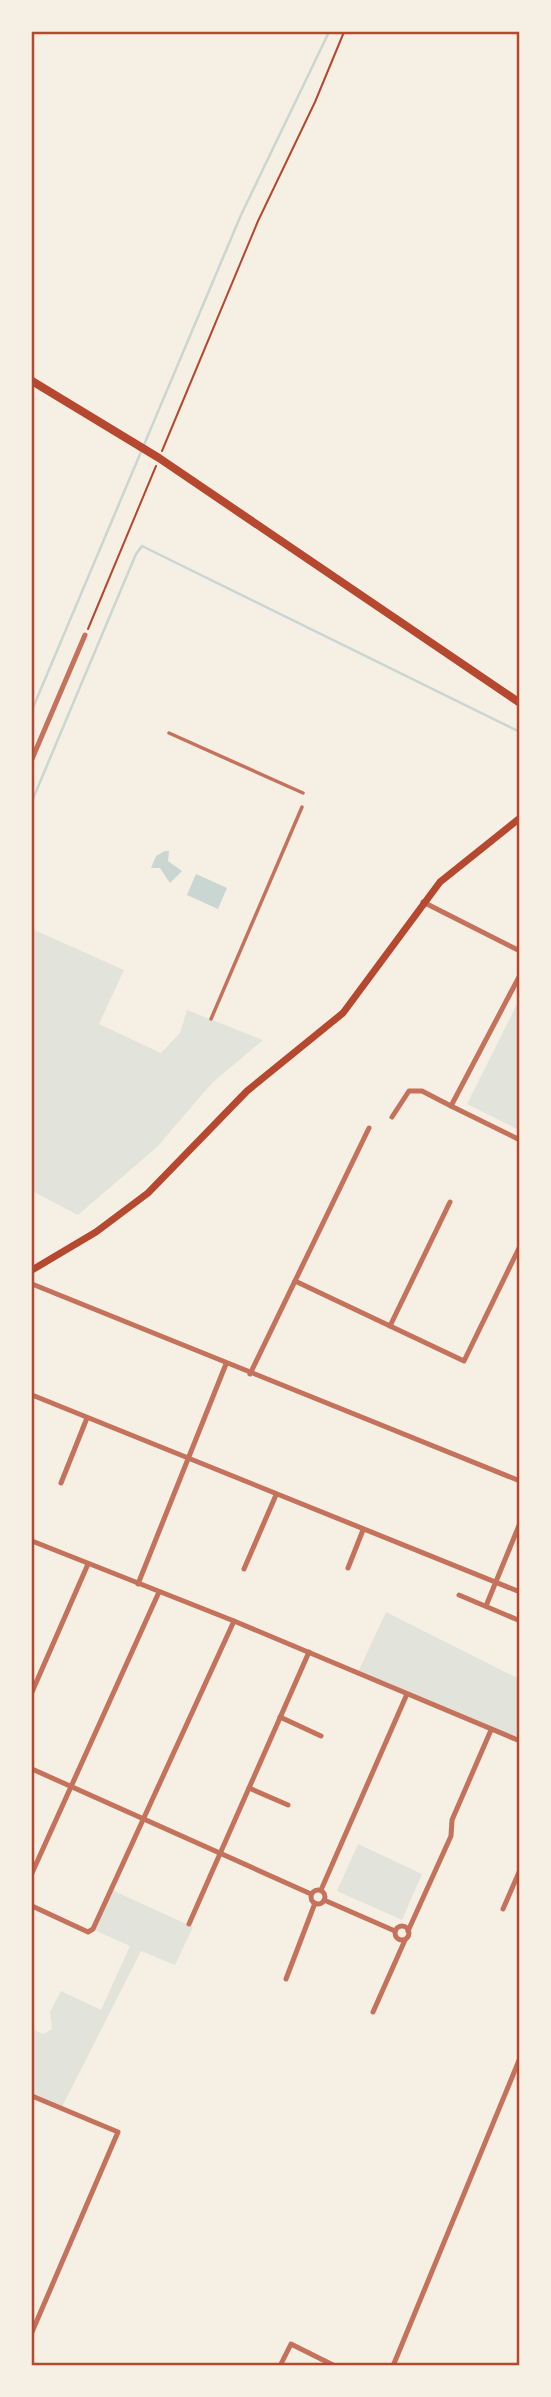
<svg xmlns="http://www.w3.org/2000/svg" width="551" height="2397" font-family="Roboto,sans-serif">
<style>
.green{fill:#e2e4dc}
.water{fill:#c9d6d2}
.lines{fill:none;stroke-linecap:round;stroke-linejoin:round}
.stream{stroke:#c9d6d2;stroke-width:2.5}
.path{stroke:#b5482f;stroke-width:2}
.pedestrian{stroke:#c5725c;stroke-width:3.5}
.minor{stroke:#c5725c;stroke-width:5}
.secondary{stroke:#b5482f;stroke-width:7}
.primary{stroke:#b5482f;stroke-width:8}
.neatline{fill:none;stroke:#b5482f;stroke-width:2.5}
</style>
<rect width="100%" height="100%" fill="#f6efe4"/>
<g class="green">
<polygon points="32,929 124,970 99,1024 161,1053 180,1033 187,1010 263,1040 212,1083 157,1147 78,1215 32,1191"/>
<polygon points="519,1000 520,1130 519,1130 467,1104"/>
<polygon points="386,1612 519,1679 519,1740 358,1672"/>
<polygon points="358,1844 422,1874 402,1920 337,1891"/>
<polygon points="112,1890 193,1927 175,1965 141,1951 62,2107 32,2094 32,2029 43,2034 52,2029 50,2012 61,1991 101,2010 130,1946 94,1930"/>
</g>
<g class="water">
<polygon points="165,851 169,851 168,861 182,871 170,883 160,868 151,868 156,856"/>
<polygon points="196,874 227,888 218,909 187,895"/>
</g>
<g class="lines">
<g class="stream">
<polyline points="32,710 241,215 329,32"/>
<polyline points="32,801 136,554 142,546 520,732"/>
</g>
<g class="path">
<polyline points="162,451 258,221 315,102 344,32"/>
<polyline points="88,629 156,466"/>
</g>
<g class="pedestrian">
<polyline points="169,733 303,793"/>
<polyline points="211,1019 302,807"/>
</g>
<g class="minor">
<polyline points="32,759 85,635"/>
<polyline points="423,902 520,951"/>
<polyline points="520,975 451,1106 520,1140"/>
<polyline points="392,1117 409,1091 422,1091 451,1106"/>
<polyline points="295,1281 464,1361 520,1246"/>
<polyline points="32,1284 520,1481"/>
<polyline points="390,1326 450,1202"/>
<polyline points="250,1374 369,1128"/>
<polyline points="32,1395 520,1592"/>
<polyline points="61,1483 87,1418"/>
<polyline points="32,1541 234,1621 520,1741"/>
<polyline points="348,1568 363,1530"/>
<polyline points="244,1569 276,1495"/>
<polyline points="138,1584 226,1364"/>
<polyline points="459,1595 518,1620"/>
<polyline points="486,1606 520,1523"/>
<polyline points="32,1692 88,1564"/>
<polyline points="280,1717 321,1736"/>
<polyline points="32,1769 311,1894"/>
<polyline points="249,1788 288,1805"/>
<polyline points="32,1873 159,1592"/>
<polyline points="321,1890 407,1694"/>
<circle cx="318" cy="1897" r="7"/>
<polyline points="324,1900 395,1931"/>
<polyline points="32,1906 88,1932 93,1929 234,1621"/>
<polyline points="503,1909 520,1870"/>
<polyline points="189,1924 309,1652"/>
<circle cx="402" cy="1933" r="7"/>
<polyline points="408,1931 451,1836 452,1820 491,1730"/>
<polyline points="286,1979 315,1903"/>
<polyline points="373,2012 405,1940"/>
<polyline points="32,2096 118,2132 32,2332"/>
<polyline points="280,2366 291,2344 335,2366"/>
<polyline points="393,2366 520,2058"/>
</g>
<polyline class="secondary" points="32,1270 96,1232 148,1193 247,1091 343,1013 440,882 520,818"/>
<polyline class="primary" points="32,381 159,458 520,703"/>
</g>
<rect width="551" height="2397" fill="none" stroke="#f6efe4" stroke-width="66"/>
<rect x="33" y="33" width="485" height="2331" class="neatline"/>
</svg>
